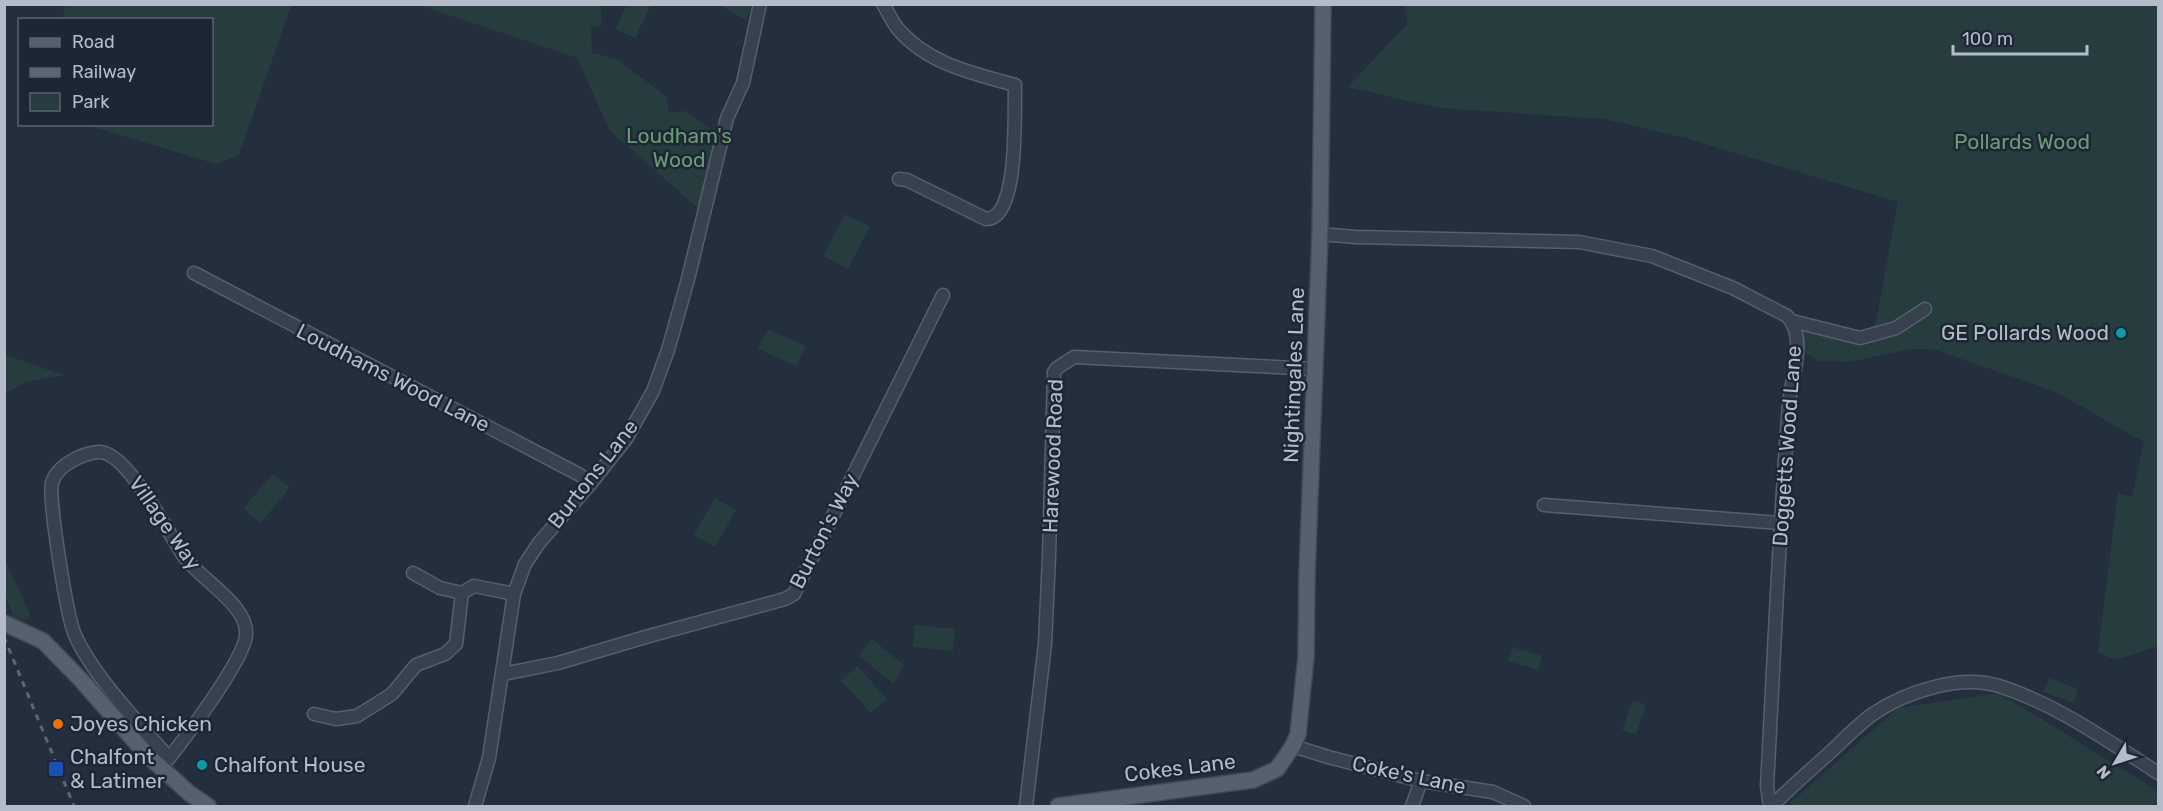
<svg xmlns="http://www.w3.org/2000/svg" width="2163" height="811" font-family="Rubik,sans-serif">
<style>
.green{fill:#263c3f}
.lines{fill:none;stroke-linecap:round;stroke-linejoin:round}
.minor-casing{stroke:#565f6c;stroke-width:15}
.major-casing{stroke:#414a57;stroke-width:18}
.minor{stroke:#38414e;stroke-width:12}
.major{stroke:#56606e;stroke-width:15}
.rail{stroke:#5a6575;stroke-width:3;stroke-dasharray:6 6;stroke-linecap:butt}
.culture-dot{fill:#0f9aa8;stroke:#1d2633;stroke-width:2}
.food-dot{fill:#e8710a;stroke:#1d2633;stroke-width:2}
.transit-dot{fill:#1a4fb4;stroke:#1d2633;stroke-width:2}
.labels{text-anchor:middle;stroke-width:5;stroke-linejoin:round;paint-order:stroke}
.park-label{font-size:21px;fill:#6b9a76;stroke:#1d2633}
.poi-label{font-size:21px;fill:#b4bcc9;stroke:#1d2633;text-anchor:start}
.street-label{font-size:21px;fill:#b4bcc9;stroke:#1d2633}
</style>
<rect width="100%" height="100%" fill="#242f3e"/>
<g class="green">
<polygon points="289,4 291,6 239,155 216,164 87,125 212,124 212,20 62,19 66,5"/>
<polygon points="419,5 601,5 602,25 591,28 592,53 616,59 666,96 669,113 686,111 718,135 698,208 610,131 577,58"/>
<polygon points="627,5 651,5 635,38 615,29"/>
<polygon points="720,5 751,5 747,21"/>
<polygon points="1405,5 2158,5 2158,646 2116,660 2098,652 2118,493 2132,497 2144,442 2056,392 1933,349 1911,349 1850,362 1818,361 1800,349 1800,330 1808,319 1845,332 1874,332 1898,202 1686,138 1604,119 1439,108 1348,87 1407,24"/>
<polygon points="845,214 870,227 848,269 823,256"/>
<polygon points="768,329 806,346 797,366 758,349"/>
<polygon points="5,355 64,375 27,382 5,393"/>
<polygon points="272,474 290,487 261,523 243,509"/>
<polygon points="715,498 736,510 715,547 694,535"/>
<polygon points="4,558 31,616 17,625 5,595"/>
<polygon points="915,625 955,629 953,651 913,647"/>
<polygon points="872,639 904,665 894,684 859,656"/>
<polygon points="1512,647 1542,656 1538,670 1508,661"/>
<polygon points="857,666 887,699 871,713 841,681"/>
<polygon points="2049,678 2078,689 2073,703 2043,692"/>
<polygon points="1999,693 2158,791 2158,806 1793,806 1790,803 1898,708"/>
<polygon points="1633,700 1646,705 1636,734 1622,730"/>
</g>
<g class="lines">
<g class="minor-casing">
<g id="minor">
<path d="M 883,4 C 888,12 892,22 898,29 C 928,64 972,73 1015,85 C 1014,109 1020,220 986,219 L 907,180 L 899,179"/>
<path d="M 1320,234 L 1356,237 L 1579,242 L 1652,256 L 1733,288 L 1787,316 C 1808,339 1791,377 1789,404 C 1779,531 1774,658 1767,786 L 1770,806"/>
<polyline points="194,273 580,475 591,483"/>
<polyline points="1792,321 1860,338 1896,328 1925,309"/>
<polyline points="1544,505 1781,523"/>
<polyline points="413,573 440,588 462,593"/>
<polyline points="503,674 558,663 649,636 785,599 794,594 943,295"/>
<polyline points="314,714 336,719 357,716 392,694 416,665 445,654 456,644 462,593 474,586 514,594"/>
<polyline points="1293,746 1328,757 1421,781 1493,792 1524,806"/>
<path d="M 161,768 C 180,745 244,661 246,635 C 249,605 198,578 183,555 C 168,533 127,451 99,452 C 83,453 57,465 52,483 C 48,498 67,618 75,635 C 93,676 140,724 169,758"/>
<polyline points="475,806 489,758 514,594 525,564 539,543 591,483 626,439 653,391 668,350 688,279 727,118 743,83 760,4"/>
<polyline points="1026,806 1045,644 1049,556 1054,372 1057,368 1074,357 1316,369"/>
<polyline points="1412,806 1421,781"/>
<path d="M 1772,806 C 1789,789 1807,773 1825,757 C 1841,743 1856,726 1873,714 C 1905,692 1960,674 1999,686 C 2056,704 2108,741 2158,773"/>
</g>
</g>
<g class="major-casing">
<g id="major">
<polyline points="4,623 43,641 82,681 147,755 189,793 208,806"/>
<polyline points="1058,806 1253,780 1277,769 1293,746 1298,734 1306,657 1307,574 1320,234 1323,4"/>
</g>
</g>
<use href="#minor" class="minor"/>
<use href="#major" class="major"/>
<polyline class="rail" points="4,637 74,806"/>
</g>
<g class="culture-dot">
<circle cx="2121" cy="333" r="6"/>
<circle cx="202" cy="765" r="6"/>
</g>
<circle class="food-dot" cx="58" cy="724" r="6"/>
<rect class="transit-dot" x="48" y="761" width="16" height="16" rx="3"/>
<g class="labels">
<g class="park-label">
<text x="679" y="143">Loudham's<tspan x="679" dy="24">Wood</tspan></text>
<text x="2022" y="149">Pollards Wood</text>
</g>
<g class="poi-label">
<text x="2109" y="340" text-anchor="end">GE Pollards Wood</text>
<text x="70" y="731">Joyes Chicken</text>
<text x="70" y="764">Chalfont<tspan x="70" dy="24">&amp; Latimer</tspan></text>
<text x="214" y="772">Chalfont House</text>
</g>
<g class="street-label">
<text transform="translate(1294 375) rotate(-88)" y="7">Nightingales Lane</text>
<text transform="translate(393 378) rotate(27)" y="7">Loudhams Wood Lane</text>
<text transform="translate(1787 446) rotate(-86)" y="7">Doggetts Wood Lane</text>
<text transform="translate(1053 456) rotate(-88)" y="7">Harewood Road</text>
<text transform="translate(593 474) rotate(-52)" y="7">Burtons Lane</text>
<text transform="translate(165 523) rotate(55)" y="7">Village Way</text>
<text transform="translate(824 531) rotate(-63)" y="7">Burton's Way</text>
<text transform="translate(1180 768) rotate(-7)" y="7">Cokes Lane</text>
<text transform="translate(1409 775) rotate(12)" y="7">Coke's Lane</text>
</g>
</g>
<rect width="2163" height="811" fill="none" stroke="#b4bcc9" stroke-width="12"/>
<rect x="18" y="18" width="195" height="108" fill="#1d2633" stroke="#59626f" stroke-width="1.5"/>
<rect x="30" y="38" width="30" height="9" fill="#56606e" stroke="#59626f" stroke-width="1.5"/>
<text x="72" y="48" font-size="18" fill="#b4bcc9">Road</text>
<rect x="30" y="68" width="30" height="9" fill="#5a6575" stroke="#59626f" stroke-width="1.5"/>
<text x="72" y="78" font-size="18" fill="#b4bcc9">Railway</text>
<rect x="30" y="93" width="30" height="18" fill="#263c3f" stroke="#59626f" stroke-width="1.5"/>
<text x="72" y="108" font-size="18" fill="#b4bcc9">Park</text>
<g transform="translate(2115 763) rotate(231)" stroke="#1d2633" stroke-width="4.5" paint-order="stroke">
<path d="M0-4.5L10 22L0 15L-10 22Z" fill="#b4bcc9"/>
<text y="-9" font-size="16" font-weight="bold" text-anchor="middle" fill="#b4bcc9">N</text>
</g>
<path d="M1953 45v9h134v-9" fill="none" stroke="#b4bcc9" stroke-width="3"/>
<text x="1962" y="45" font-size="18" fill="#b4bcc9" stroke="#1d2633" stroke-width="4.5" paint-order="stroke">100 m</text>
</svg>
